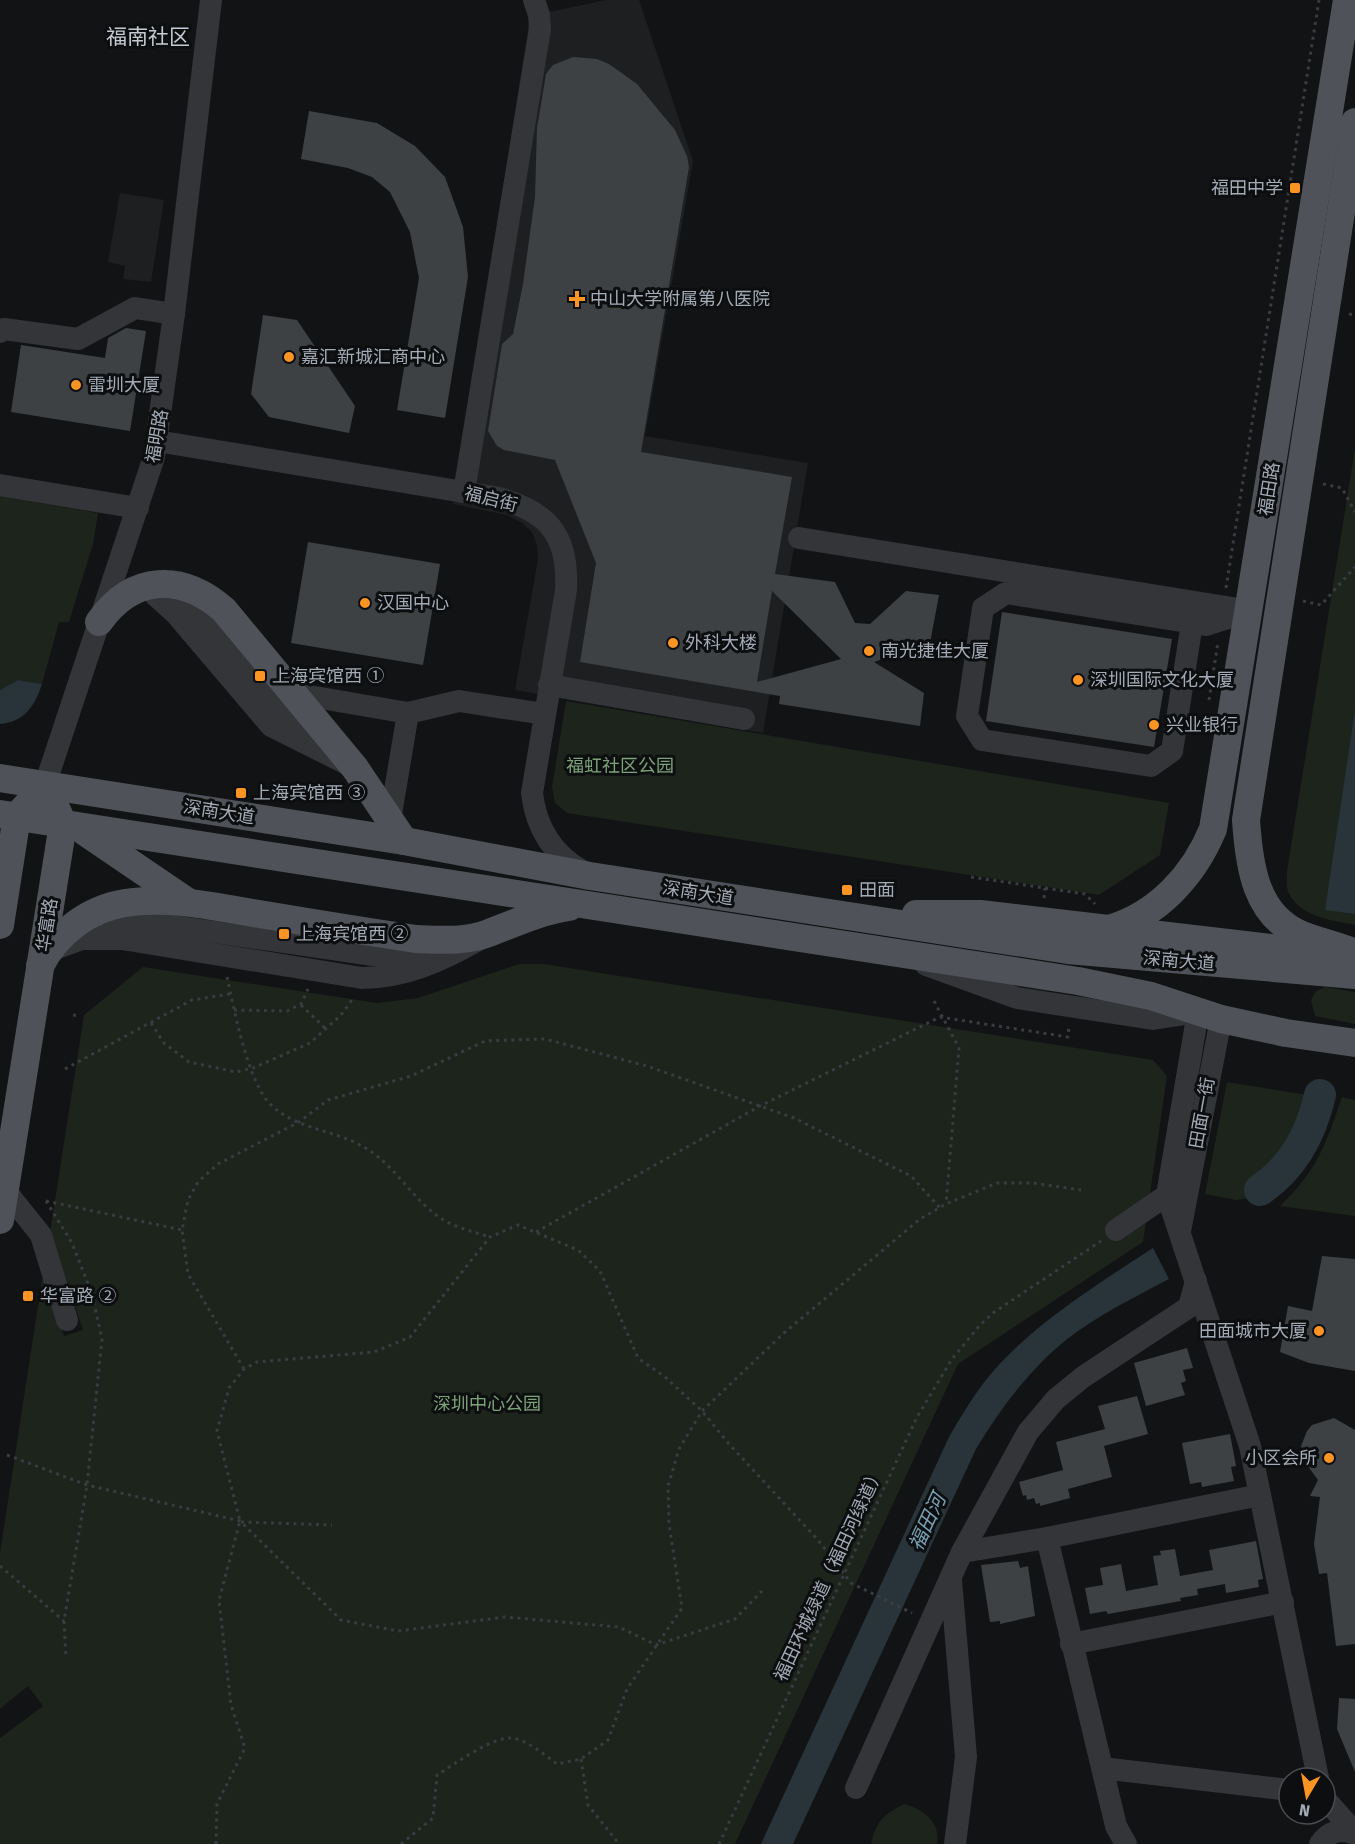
<svg xmlns="http://www.w3.org/2000/svg" width="1355" height="1844" font-family="'Fira Sans','Noto Sans SC',sans-serif">
<style>
.built{fill:#1e1f21}
.green{fill:#1c241c}
.water{fill:#283439}
.lines{fill:none;stroke-linecap:round;stroke-linejoin:round}
.river{stroke:#283439;stroke-width:32}
.building{fill:#3e4144;fill-rule:evenodd}
.path{stroke:#393c41;stroke-width:3;stroke-dasharray:3 4.5;stroke-linecap:butt}
.minor{stroke:#333539;stroke-width:22}
.major{stroke:#4f5359;stroke-width:28}
.poi-dot{fill:#fc9423;stroke:#0d0e0f;stroke-width:2}
.labels{text-anchor:middle;stroke-width:6;stroke-linejoin:round;paint-order:stroke}
.poi-label{font-size:18px;fill:#a3abb6;stroke:#0d0e0f;text-anchor:start}
.street-label{font-size:18px;fill:#a3abb6;stroke:#0d0e0f}
.park-label{font-size:18px;fill:#7ca279;stroke:#0d0e0f}
.water-label{font-size:20px;font-style:italic;fill:#78a0b3;stroke:#0d0e0f}
.quarter-label{font-size:21px;fill:#c4cad1;stroke:#0d0e0f}
</style>
<rect width="100%" height="100%" fill="#121314"/>
<g class="built">
<polygon points="606,0 639,0 693,161 645,436 808,463 763,733 515,690 538,559 537,545 532,532 521,522 507,515 453,504 530,16"/>
<polygon points="120,193 164,200 151,282 123,279 125,266 108,262"/>
</g>
<g class="green">
<path d="M 1355,449 L 1355,925 C 1332,920 1298,917 1288,891 C 1286,886 1287,877 1287,871 Z"/>
<polygon points="0,496 98,513 93,544 69,622 59,622 42,684 18,680 0,690"/>
<polygon points="566,701 1169,803 1160,855 1099,895 567,813 555,803 552,787"/>
<polygon points="519,964 544,964 1153,1060 1167,1076 1143,1242 958,1364 735,1844 0,1844 0,1738 43,1706 28,1686 0,1709 0,1553 43,1273 64,1336 83,1330 50,1232 84,1015 143,967 377,1003 418,998"/>
<polygon points="1325,987 1355,992 1355,1024 1315,1016 1311,1000 1316,991"/>
<polygon points="1227,1082 1308,1095 1298,1129 1283,1159 1259,1188 1248,1198 1236,1200 1205,1194"/>
<path d="M 1342,1097 L 1355,1100 L 1355,1216 L 1280,1206 C 1317,1171 1326,1144 1342,1097 Z"/>
<path d="M 904,1804 C 923,1809 941,1822 937,1844 L 871,1844 C 876,1821 883,1815 904,1804 Z"/>
</g>
<g class="water">
<path d="M 18,680 L 42,684 C 35,706 24,722 0,724 L 0,690 Z"/>
<polygon points="1355,710 1355,914 1325,910"/>
<path d="M 1153,1248 L 1169,1279 C 1135,1297 1096,1316 1066,1340 C 1030,1369 1000,1409 976,1449 L 793,1844 L 761,1844 L 949,1437 C 963,1413 977,1389 996,1368 C 1038,1321 1101,1282 1153,1248 Z"/>
</g>
<g class="lines">
<path class="river" d="M 1260,1190 C 1294,1167 1311,1134 1320,1095"/>
</g>
<g class="building">
<path d="M 573,57 L 597,59 L 609,64 L 637,84 L 675,130 L 687,156 L 689,167 L 641,452 L 792,477 L 775,574 L 835,582 L 855,623 L 870,624 L 906,591 L 939,595 L 930,643 L 874,662 L 924,693 L 920,726 L 779,704 L 780,696 L 580,662 L 596,563 L 555,460 L 504,450 L 497,446 L 488,431 L 502,344 L 513,334 L 523,284 L 535,197 L 537,128 L 546,74 L 553,65 ZM 772,591 L 841,659 L 757,682 Z"/>
<polygon points="309,111 377,123 415,146 445,177 463,227 468,277 445,418 397,410 419,278 410,232 390,192 372,177 348,168 301,159"/>
<polygon points="263,315 297,320 355,406 349,433 269,417 251,394"/>
<polygon points="126,328 146,331 130,431 11,412 21,345 105,358 108,338"/>
<polygon points="308,542 440,564 423,665 291,643"/>
<polygon points="1002,612 1172,639 1154,747 986,721"/>
<polygon points="1322,1256 1355,1259 1355,1371 1309,1363 1280,1352 1288,1306 1312,1311"/>
<polygon points="1187,1348 1193,1368 1183,1370 1186,1381 1181,1383 1185,1395 1146,1406 1134,1363"/>
<polygon points="1137,1396 1148,1434 1104,1446 1112,1477 1068,1489 1070,1498 1040,1506 1040,1503 1036,1504 1034,1498 1027,1500 1026,1495 1023,1496 1019,1482 1063,1470 1056,1442 1105,1429 1098,1406"/>
<polygon points="1334,1418 1355,1430 1355,1644 1336,1646 1327,1573 1319,1574 1314,1544 1320,1497 1310,1496 1318,1480 1305,1462 1301,1446 1307,1431 1312,1425"/>
<polygon points="1230,1434 1236,1466 1231,1467 1234,1481 1202,1487 1201,1482 1190,1484 1182,1443"/>
<polygon points="1256,1541 1263,1579 1258,1580 1259,1587 1226,1593 1225,1584 1197,1589 1198,1595 1180,1598 1181,1601 1108,1614 1106,1611 1090,1614 1085,1588 1103,1585 1100,1568 1121,1564 1126,1591 1158,1585 1153,1556 1161,1555 1160,1551 1175,1549 1180,1576 1213,1570 1209,1550"/>
<polygon points="1018,1561 1020,1568 1028,1566 1035,1616 1000,1624 1000,1621 990,1622 981,1565"/>
<polygon points="1339,1698 1355,1699 1355,1772 1337,1729"/>
</g>
<g class="lines">
<g class="path">
<polyline points="1349,314 1355,315"/>
<polyline points="1323,484 1342,488 1355,512"/>
<polyline points="1226,588 1319,0"/>
<polyline points="1303,601 1321,605 1355,567"/>
<polyline points="1209,700 1218,642"/>
<polyline points="971,877 1085,894 1095,904"/>
<polyline points="1044,898 1045,888"/>
<path d="M 227,977 C 234,1009 246,1071 265,1098 C 287,1128 332,1129 362,1146 C 392,1162 409,1194 435,1214 C 451,1227 471,1231 490,1237"/>
<polyline points="934,1001 959,1048 946,1204"/>
<polyline points="301,1005 326,1029"/>
<polyline points="234,1010 287,1011 301,1004 308,989"/>
<polyline points="73,1015 78,1016"/>
<polyline points="151,1023 164,1043 189,1062 236,1072 253,1068 310,1043 341,1015 354,997"/>
<polyline points="65,1069 192,1000 230,994"/>
<polyline points="46,1201 72,1243 92,1294 102,1339 87,1485 64,1621 66,1658"/>
<polyline points="46,1201 182,1230"/>
<polyline points="536,1232 760,1106 940,1017 1068,1037 1069,1025"/>
<polyline points="244,1369 188,1274 182,1230 188,1200 198,1182 218,1164 299,1122 328,1100 411,1076 485,1041 545,1039 647,1066 794,1118 911,1176 940,1208"/>
<polyline points="7,1455 87,1485 240,1521 341,1620 398,1631 505,1617 619,1627 656,1645 735,1619 762,1591"/>
<polyline points="241,1522 332,1525"/>
<polyline points="0,1566 64,1621"/>
<polyline points="581,1759 588,1805 619,1844"/>
<polyline points="216,1844 217,1804 245,1748 231,1705 219,1600 240,1521 217,1431 229,1388 244,1369 257,1362 374,1352 410,1337 490,1237 518,1225 578,1250 600,1271 638,1358 665,1377 702,1411 729,1444 818,1540 851,1583 912,1613"/>
<path d="M 401,1844 L 433,1818 L 437,1775 C 455,1764 491,1737 512,1738 C 527,1740 545,1755 557,1764 L 581,1759 L 608,1740 L 627,1689 L 682,1608 L 669,1524 L 668,1486 L 679,1449 L 702,1411 L 784,1333 L 920,1219 L 946,1204 L 997,1183 L 1033,1183 L 1081,1190"/>
<polyline points="719,1844 917,1417 952,1359 980,1325 993,1313 1101,1241"/>
</g>
<g class="minor">
<polyline points="0,332 4,329 78,339 135,308 174,314"/>
<path d="M 157,441 L 494,497 C 547,510 569,534 566,590 L 532,793 C 536,828 553,855 584,872"/>
<polyline points="0,485 138,508"/>
<polyline points="464,492 540,29 539,15 534,0"/>
<polyline points="799,538 1245,610"/>
<polyline points="155,595 175,613 271,726 351,766"/>
<polyline points="175,604 207,624 305,739"/>
<polyline points="1192,623 1172,751 1151,766 982,740 967,716 983,608 1006,593 1206,625 1249,611"/>
<polyline points="549,685 744,719"/>
<polyline points="292,693 408,713 459,701 544,714"/>
<polyline points="45,785 154,457 174,314 211,0"/>
<polyline points="390,820 408,713"/>
<polyline points="97,927 128,923 159,924 380,956 415,953 443,944"/>
<path d="M 49,951 L 82,939 L 122,939 L 362,978 C 405,978 441,961 477,941"/>
<polyline points="926,965 1017,998 1153,1019 1198,1012 1167,1195 1250,1446 1318,1778"/>
<polyline points="5,1190 41,1235 67,1320"/>
<polyline points="1116,1230 1167,1195"/>
<polyline points="1180,1231 1221,1019"/>
<polyline points="1047,1538 1116,1826 1126,1844"/>
<polyline points="962,1552 1047,1538 1260,1495"/>
<polyline points="951,1580 966,1757 955,1844"/>
<polyline points="1071,1644 1283,1602"/>
<polyline points="1102,1768 1289,1790"/>
<polyline points="856,1788 962,1552 1028,1432 1056,1399 1083,1377 1189,1307 1196,1281"/>
<polyline points="1325,1799 1355,1833"/>
<path d="M 1320,1844 C 1329,1831 1341,1828 1355,1834"/>
</g>
<g class="major">
<path d="M 1355,122 L 1246,820 C 1249,865 1255,916 1302,935 C 1319,942 1338,945 1355,953"/>
<path d="M 99,622 C 133,574 182,573 224,610 L 355,768 L 404,841"/>
<polyline points="0,778 404,841 590,876 1068,950 1355,975"/>
<polyline points="0,814 1078,981 1151,996 1221,1019 1286,1033 1355,1043"/>
<polyline points="85,832 188,902"/>
<polyline points="916,914 980,914 1323,954"/>
<polyline points="0,925 17,816 30,802"/>
<path d="M 1109,929 C 1158,915 1194,875 1213,829 L 1347,0"/>
<path d="M 40,966 C 57,933 88,909 125,903 C 167,896 211,906 253,913 C 307,922 361,931 416,939 C 440,940 466,942 489,933 C 515,923 541,911 569,907"/>
<polyline points="0,1220 63,824 55,806"/>
</g>
</g>
<g class="poi-dot">
<rect x="1289" y="182" width="12" height="12" rx="3"/>
<path d="M574 290h6v6h6v6h-6v6h-6v-6h-6v-6h6z"/>
<circle cx="289" cy="357" r="6"/>
<circle cx="76" cy="385" r="6"/>
<circle cx="365" cy="603" r="6"/>
<circle cx="673" cy="643" r="6"/>
<circle cx="869" cy="651" r="6"/>
<rect x="254" y="670" width="12" height="12" rx="3"/>
<circle cx="1078" cy="680" r="6"/>
<circle cx="1154" cy="725" r="6"/>
<rect x="235" y="787" width="12" height="12" rx="3"/>
<rect x="841" y="884" width="12" height="12" rx="3"/>
<rect x="278" y="928" width="12" height="12" rx="3"/>
<rect x="22" y="1290" width="12" height="12" rx="3"/>
<circle cx="1319" cy="1331" r="6"/>
<circle cx="1329" cy="1458" r="6"/>
</g>
<g class="labels">
<g class="poi-label">
<text x="1283" y="194" text-anchor="end">福田中学</text>
<text x="590" y="305">中山大学附属第八医院</text>
<text x="301" y="363">嘉汇新城汇商中心</text>
<text x="88" y="391">雷圳大厦</text>
<text x="377" y="609">汉国中心</text>
<text x="685" y="649">外科大楼</text>
<text x="881" y="657">南光捷佳大厦</text>
<text x="272" y="682">上海宾馆西 ①</text>
<text x="1090" y="686">深圳国际文化大厦</text>
<text x="1166" y="731">兴业银行</text>
<text x="253" y="799">上海宾馆西 ③</text>
<text x="859" y="896">田面</text>
<text x="296" y="940">上海宾馆西 ②</text>
<text x="40" y="1302">华富路 ②</text>
<text x="1307" y="1337" text-anchor="end">田面城市大厦</text>
<text x="1317" y="1464" text-anchor="end">小区会所</text>
</g>
<g class="street-label">
<text transform="translate(157 436) rotate(-80)" y="6">福明路</text>
<text transform="translate(1269 489) rotate(-81)" y="6">福田路</text>
<text transform="translate(491 499) rotate(14)" y="6">福启街</text>
<text transform="translate(219 812) rotate(9)" y="6">深南大道</text>
<text transform="translate(698 893) rotate(9)" y="6">深南大道</text>
<text transform="translate(47 925) rotate(-81)" y="6">华富路</text>
<text transform="translate(1179 961) rotate(5)" y="6">深南大道</text>
<text transform="translate(1202 1113) rotate(-80)" y="6">田面一街</text>
<text transform="translate(829 1574) rotate(-65)" y="6">福田环城绿道（福田河绿道）</text>
</g>
<g class="park-label">
<text x="620" y="772">福虹社区公园</text>
<text x="487" y="1410">深圳中心公园</text>
</g>
<g class="water-label">
<text transform="translate(927 1522) rotate(-65)" y="7">福田河</text>
</g>
<g class="quarter-label">
<text x="148" y="44">福南社区</text>
</g>
</g>
<g transform="translate(1307 1796) rotate(190)"><circle r="28" fill="#0d0e0f" stroke="#494d52" stroke-width="1.5"/>
<path d="M0-4.5L10 22L0 15L-10 22Z" fill="#fc9423"/>
<text y="-9" font-size="16" font-weight="bold" text-anchor="middle" fill="#a3abb6">N</text>
</g>
</svg>
